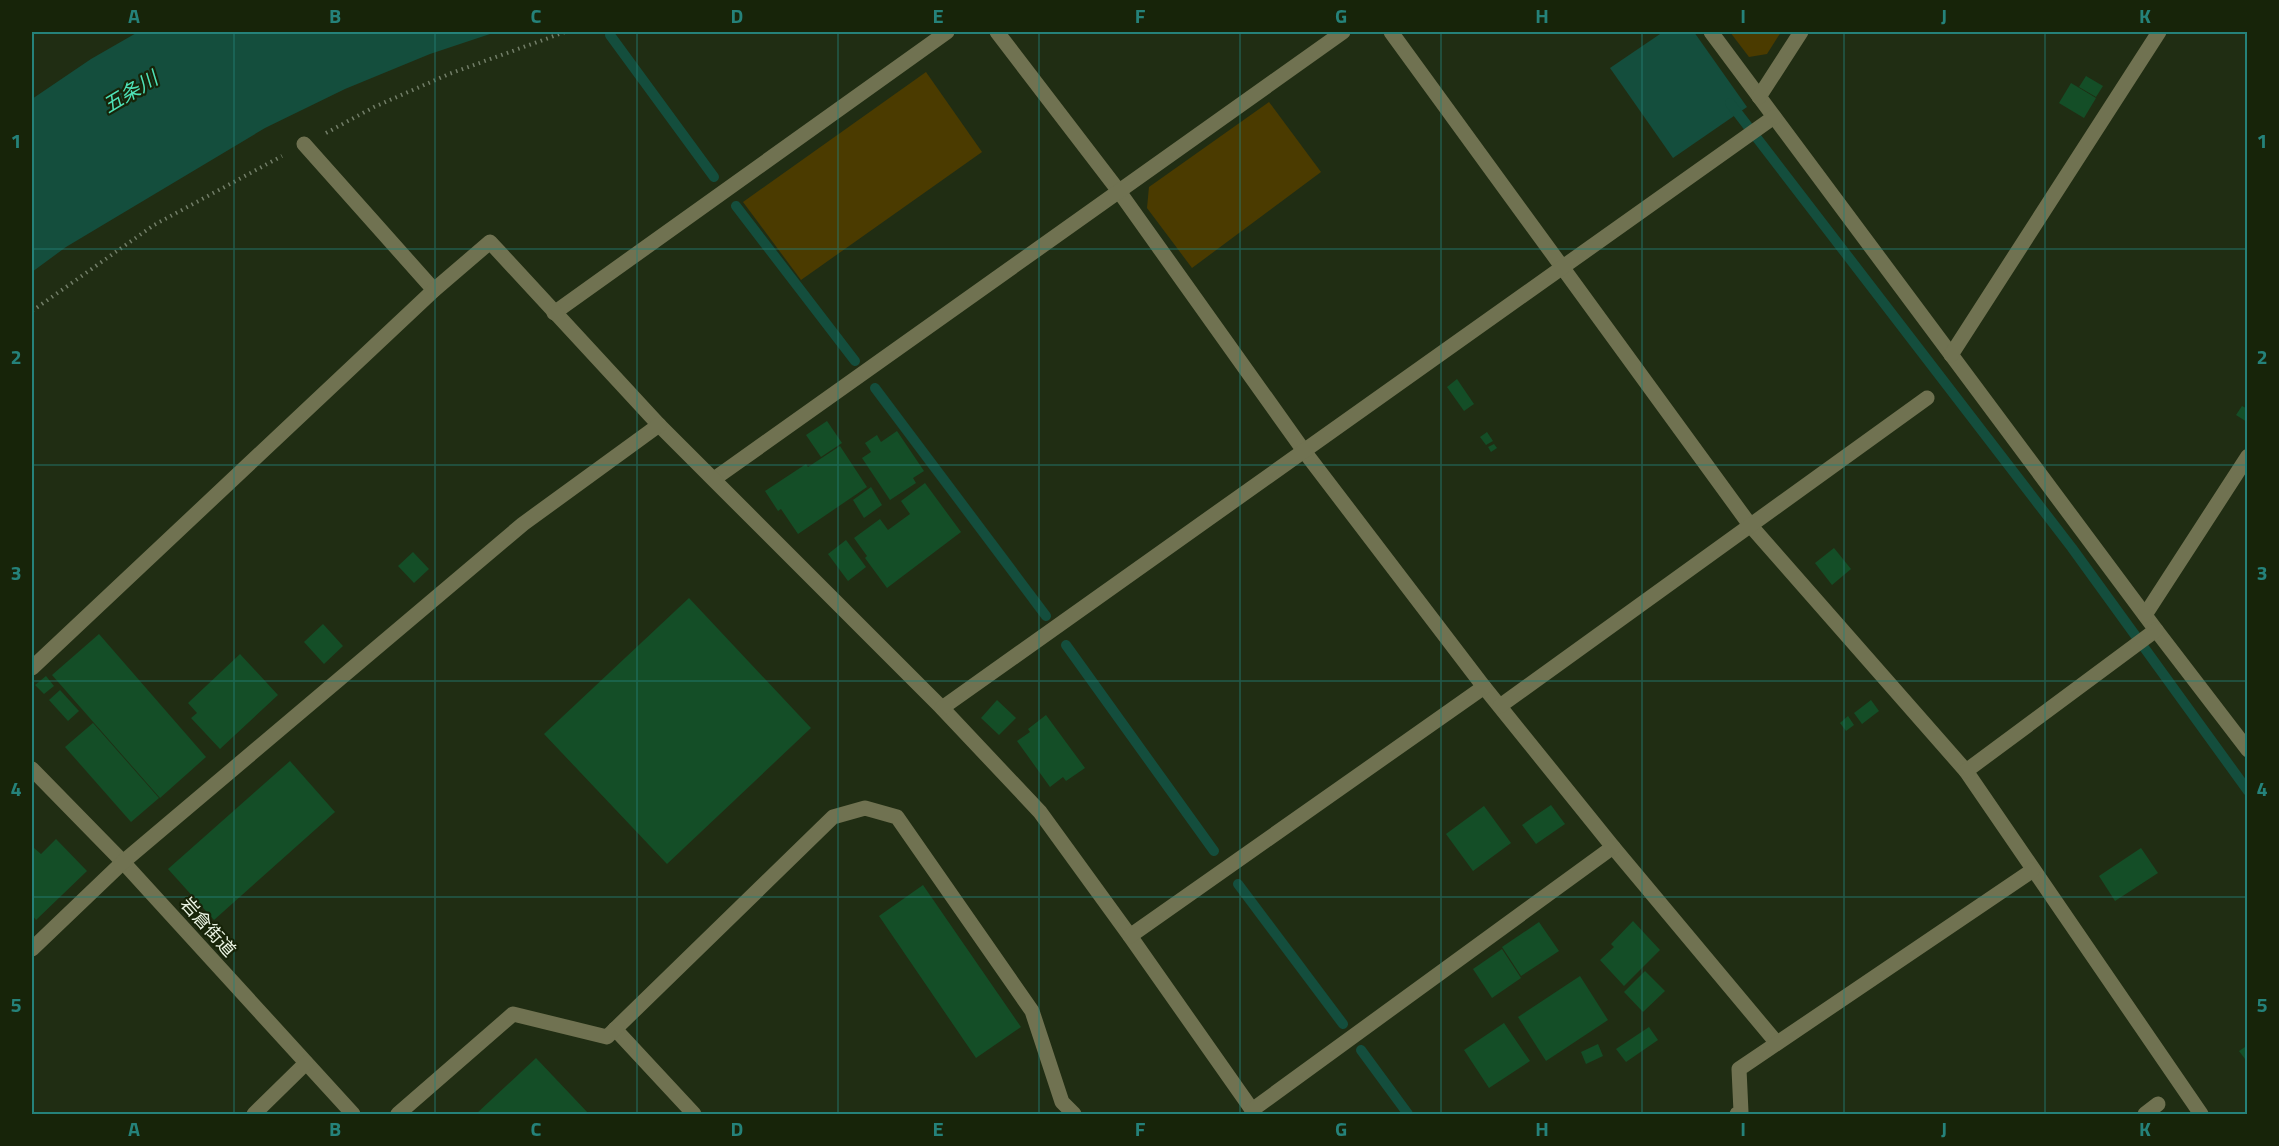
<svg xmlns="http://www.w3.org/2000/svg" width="2279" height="1146" font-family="'Titillium Web','Noto Sans JP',sans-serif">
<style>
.green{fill:#4b3b00}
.water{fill:#144e3d}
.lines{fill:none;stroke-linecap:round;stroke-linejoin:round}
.stream{stroke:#144e3d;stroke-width:10}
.building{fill:#144e27}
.path{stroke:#727e68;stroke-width:4;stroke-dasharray:1.5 4.5;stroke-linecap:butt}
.minor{stroke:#707251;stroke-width:15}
.grid{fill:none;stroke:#25827a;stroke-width:1.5;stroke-opacity:0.55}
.labels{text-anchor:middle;stroke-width:4.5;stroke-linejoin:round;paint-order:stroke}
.street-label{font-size:18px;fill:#eaf3e3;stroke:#172409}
.water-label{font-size:20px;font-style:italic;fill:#4ee2b7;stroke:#172409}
.neatline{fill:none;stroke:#25827a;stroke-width:2}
.grid-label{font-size:20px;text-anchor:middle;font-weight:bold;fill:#25827a}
</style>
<rect width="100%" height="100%" fill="#202d13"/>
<g class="green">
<polygon points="1730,32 1781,32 1767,54 1749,57"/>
<polygon points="926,72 982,152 801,280 743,202"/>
<polygon points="1269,102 1321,172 1192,268 1147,208 1149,187"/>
</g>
<g class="water">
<polygon points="138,32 496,32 430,54 345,89 265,128 66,247 32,272 32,99 91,59"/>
<polygon points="1663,32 1694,32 1747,107 1673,158 1610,68"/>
</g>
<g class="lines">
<g class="stream">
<polyline points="610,35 714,177"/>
<polyline points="1730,103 2072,548 2248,791"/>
<polyline points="736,206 855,361"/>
<polyline points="875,388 1046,616"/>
<polyline points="1066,645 1214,851"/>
<polyline points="1238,884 1343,1024"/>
<polyline points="1361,1050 1408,1114"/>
</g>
</g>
<g class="building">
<polygon points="2086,76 2103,86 2096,97 2079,87"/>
<polygon points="2071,83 2096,98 2084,118 2059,103"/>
<polygon points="1457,379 1474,404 1464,411 1447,387"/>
<polygon points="2242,406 2248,409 2247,422 2236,415"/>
<polygon points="827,421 842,443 821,457 806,435"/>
<polygon points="897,431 924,471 913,478 916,483 890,500 862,458 871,452 865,443 877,435 881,442"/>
<polygon points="1487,432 1493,441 1486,445 1480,437"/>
<polygon points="1494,444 1497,448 1491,452 1488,447"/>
<polygon points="840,446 867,487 798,534 781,509 778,511 765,491 806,464 808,467"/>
<polygon points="925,483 961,532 887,588 865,558 867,556 854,538 880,519 888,530 910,514 901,501"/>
<polygon points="871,487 882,505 864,518 853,500"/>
<polygon points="846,540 866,567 848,581 828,554"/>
<polygon points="1834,548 1851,569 1832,585 1815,563"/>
<polygon points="413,552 429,569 414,583 398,566"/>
<polygon points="689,598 811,728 667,864 544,734"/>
<polygon points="323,624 343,646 324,664 304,642"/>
<polygon points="99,634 206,757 160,798 52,675"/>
<polygon points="240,654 278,695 220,749 191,718 197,713 188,703"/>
<polygon points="46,676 54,686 44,694 35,685"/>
<polygon points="60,690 79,711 68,721 49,700"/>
<polygon points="997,700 1016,718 999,735 981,718"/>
<polygon points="1871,700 1879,711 1862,724 1854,713"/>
<polygon points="1046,715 1085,768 1066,781 1063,777 1050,787 1017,741 1030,732 1028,729"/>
<polygon points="1848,716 1854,725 1846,731 1840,723"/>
<polygon points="93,723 159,798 131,822 65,747"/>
<polygon points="290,761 335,812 214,920 168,869"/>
<polygon points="1551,805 1565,824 1536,844 1522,825"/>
<polygon points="1484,806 1511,843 1473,871 1446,834"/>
<polygon points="56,839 87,871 36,920 32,915 32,850 34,848 41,854"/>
<polygon points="2141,848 2158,873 2115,901 2099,876"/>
<polygon points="923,885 1021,1027 976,1058 879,916"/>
<polygon points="1633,921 1660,950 1624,986 1600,960 1614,947 1611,944"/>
<polygon points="1539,922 1559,951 1521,976 1502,947"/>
<polygon points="1502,949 1521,978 1492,998 1473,969"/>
<polygon points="1645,971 1665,991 1643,1012 1624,992"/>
<polygon points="1580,976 1608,1020 1546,1061 1518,1017"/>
<polygon points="1504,1023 1530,1061 1489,1088 1464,1050"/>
<polygon points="1649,1027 1658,1040 1626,1062 1616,1049"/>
<polygon points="1598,1044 1603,1056 1586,1064 1581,1052"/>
<polygon points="2248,1045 2248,1063 2239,1051"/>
<polygon points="536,1058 589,1114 476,1114"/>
</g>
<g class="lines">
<g class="path">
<polyline points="326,133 374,107 449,74 565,32"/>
<polyline points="32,311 154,225 282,156"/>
</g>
<g class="minor">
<polyline points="997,32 1118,190 1304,451 1484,687 1613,847 1776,1042"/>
<polyline points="1391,32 1750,525 1966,771 2201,1114"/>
<polyline points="1711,32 2156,630 2248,750"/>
<polyline points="1759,97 1801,32"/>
<polyline points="304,144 434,290"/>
<polyline points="554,313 947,32"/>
<polyline points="1951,355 2159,32"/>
<polyline points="714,479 1343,32"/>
<polyline points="2145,615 2248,456"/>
<polyline points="32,668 434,290 490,242 659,425 942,708 1040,812 1130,936 1255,1114"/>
<polyline points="1500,706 1927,398"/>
<polyline points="942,708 1774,117"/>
<polyline points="32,769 123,862 353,1114"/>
<polyline points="1966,771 2156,630"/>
<polyline points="1130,936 1484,687"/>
<polyline points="32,949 123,862 523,524 659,425"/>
<polyline points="615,1029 694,1114"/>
<polyline points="1252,1110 1613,847"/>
<polyline points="254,1114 306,1063"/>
<polyline points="398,1114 513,1014 607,1037 833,817 865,808 897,817 1032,1011 1062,1102 1074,1114"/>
<polyline points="1737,1114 1741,1112 1739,1069 2033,870"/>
<polyline points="2145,1114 2158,1104"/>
</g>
</g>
<path class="grid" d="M 234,32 L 234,1114M 435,32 L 435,1114M 637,32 L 637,1114M 838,32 L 838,1114M 1039,32 L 1039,1114M 1240,32 L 1240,1114M 1441,32 L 1441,1114M 1642,32 L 1642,1114M 1844,32 L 1844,1114M 2045,32 L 2045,1114M 32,249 L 2248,249M 32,465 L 2248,465M 32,681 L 2248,681M 32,897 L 2248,897"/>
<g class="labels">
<g class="street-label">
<text transform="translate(208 927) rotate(48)" y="6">岩倉街道</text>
</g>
<g class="water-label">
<text transform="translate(130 92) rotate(-31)" y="7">五条川</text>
</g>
</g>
<rect width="2279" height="1146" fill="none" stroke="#172409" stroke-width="66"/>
<rect x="33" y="33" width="2213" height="1080" class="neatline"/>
<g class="grid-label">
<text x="134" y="23">A</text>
<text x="335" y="23">B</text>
<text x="536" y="23">C</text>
<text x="737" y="23">D</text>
<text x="938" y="23">E</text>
<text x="1140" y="23">F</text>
<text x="1341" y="23">G</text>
<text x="1542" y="23">H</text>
<text x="1743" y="23">I</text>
<text x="1944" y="23">J</text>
<text x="2145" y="23">K</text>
<text x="16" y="148">1</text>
<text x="2262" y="148">1</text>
<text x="16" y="364">2</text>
<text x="2262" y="364">2</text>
<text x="16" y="580">3</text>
<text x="2262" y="580">3</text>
<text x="16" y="796">4</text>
<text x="2262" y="796">4</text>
<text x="16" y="1012">5</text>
<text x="2262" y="1012">5</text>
<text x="134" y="1136">A</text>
<text x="335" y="1136">B</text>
<text x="536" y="1136">C</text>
<text x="737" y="1136">D</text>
<text x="938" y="1136">E</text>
<text x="1140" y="1136">F</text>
<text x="1341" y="1136">G</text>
<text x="1542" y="1136">H</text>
<text x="1743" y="1136">I</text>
<text x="1944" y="1136">J</text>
<text x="2145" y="1136">K</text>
</g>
</svg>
